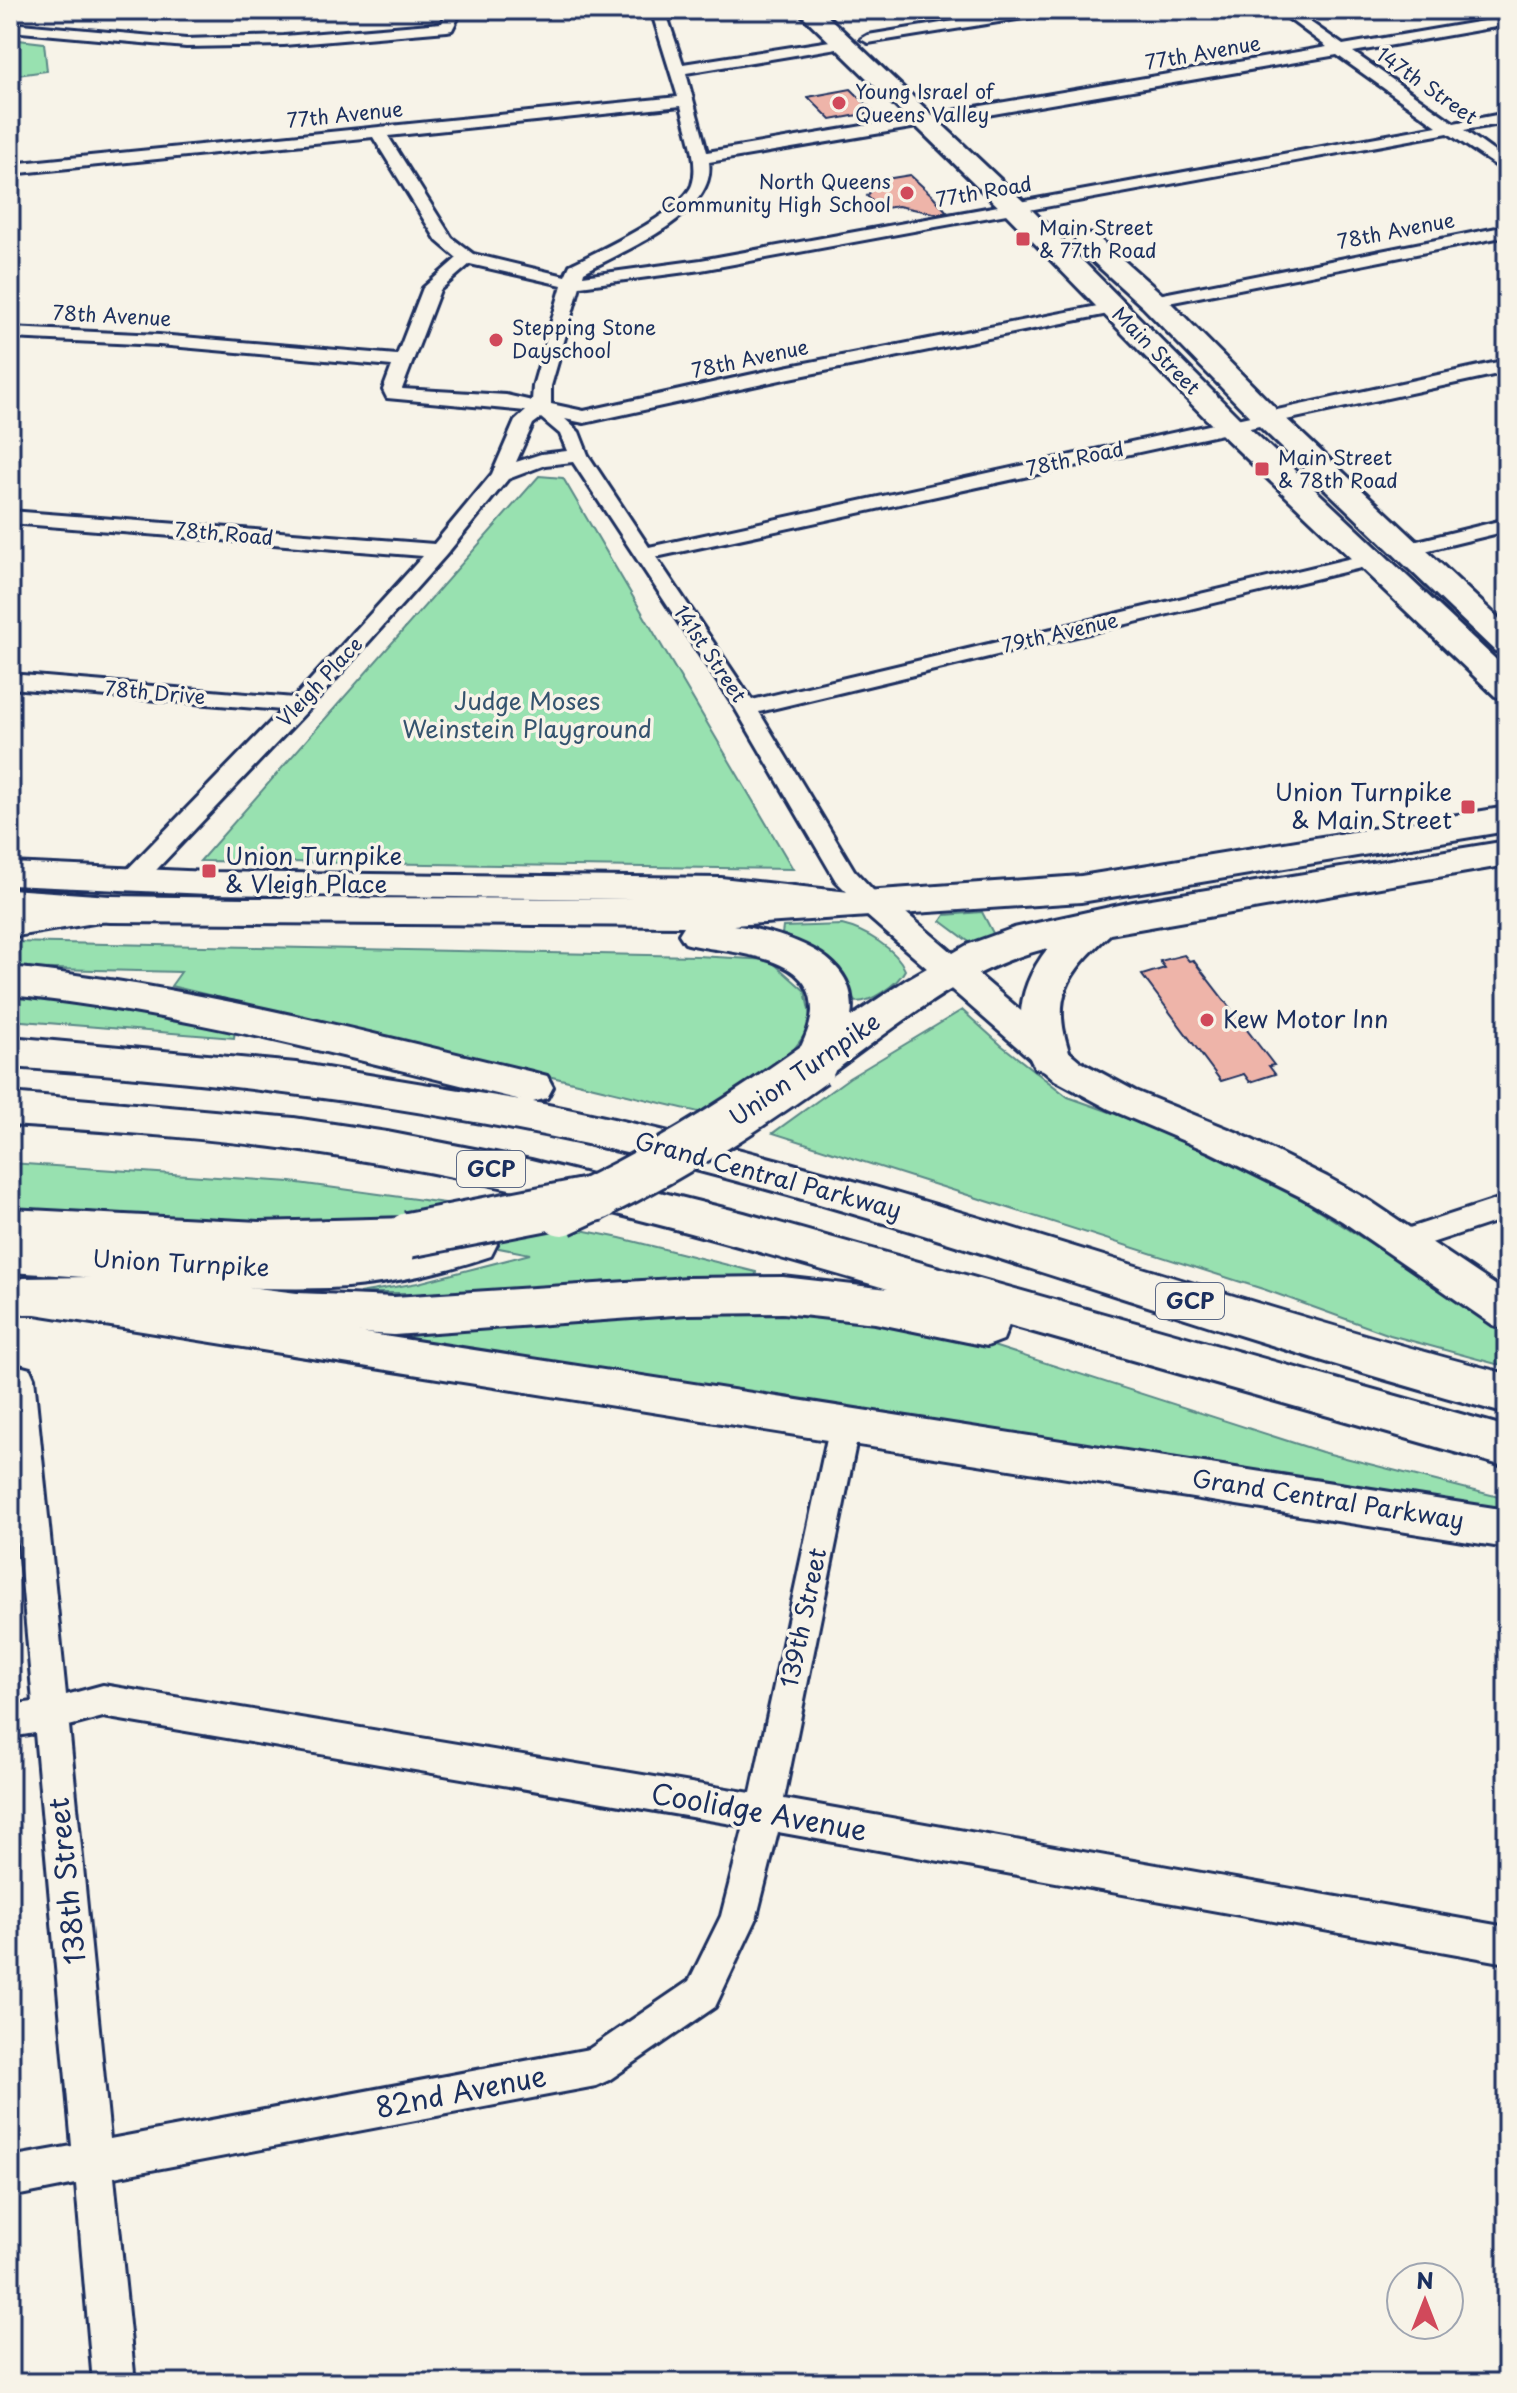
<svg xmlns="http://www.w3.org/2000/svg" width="1517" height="2393" font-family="'Playpen Sans',sans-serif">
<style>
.green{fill:#98e1b0;stroke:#5a8887;stroke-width:2}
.building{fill:#eeb4a9;stroke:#1b2f5e;stroke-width:2}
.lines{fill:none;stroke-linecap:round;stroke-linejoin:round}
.street-casing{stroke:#1b2f5e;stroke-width:6}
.secondary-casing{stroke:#1b2f5e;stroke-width:6}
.primary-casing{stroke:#1b2f5e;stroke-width:6}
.highway-casing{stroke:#1b2f5e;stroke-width:6}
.street{fill:#f7f3e8;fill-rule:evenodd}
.secondary{fill:#f7f3e8;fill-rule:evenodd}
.primary{fill:#f7f3e8;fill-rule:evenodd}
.highway{fill:#f7f3e8;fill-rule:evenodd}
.primary-bridge-casing{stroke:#1b2f5e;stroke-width:50;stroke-linecap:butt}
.highway-bridge-casing{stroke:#1b2f5e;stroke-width:50;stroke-linecap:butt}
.primary-bridge{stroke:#f7f3e8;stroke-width:44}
.highway-bridge{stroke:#f7f3e8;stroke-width:44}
.poi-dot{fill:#d1495b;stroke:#f7f3e8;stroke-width:3}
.labels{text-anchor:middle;stroke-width:7;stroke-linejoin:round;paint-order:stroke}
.far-street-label{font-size:20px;fill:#1b2f5e;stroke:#f7f3e8}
.far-poi-label{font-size:20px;fill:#1b2f5e;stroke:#f7f3e8;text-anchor:start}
.shield{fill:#f7f3e8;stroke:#5d6a87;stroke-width:2}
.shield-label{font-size:22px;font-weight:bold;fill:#1b2f5e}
.park-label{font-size:24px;fill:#34536e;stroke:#f7f3e8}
.poi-label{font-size:24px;fill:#1b2f5e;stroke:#f7f3e8;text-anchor:start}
.street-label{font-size:24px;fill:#1b2f5e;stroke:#f7f3e8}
.near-street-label{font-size:28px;fill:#1b2f5e;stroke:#f7f3e8}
</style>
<rect width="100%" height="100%" fill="#f7f3e8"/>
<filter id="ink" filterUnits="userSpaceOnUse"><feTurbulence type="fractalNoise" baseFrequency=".0125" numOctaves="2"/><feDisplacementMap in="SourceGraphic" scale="16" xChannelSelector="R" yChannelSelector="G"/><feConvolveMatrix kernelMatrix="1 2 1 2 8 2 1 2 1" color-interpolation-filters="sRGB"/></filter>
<g filter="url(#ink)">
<g class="green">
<polygon points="10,39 44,43 47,71 10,76"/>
<polygon points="539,476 563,478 793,869 200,861"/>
<polygon points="982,912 994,935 972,944 941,921 945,915"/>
<path d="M 842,925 C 864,930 897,949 905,970 C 898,984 868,1006 852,1001 C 840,966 816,947 782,934 L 783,927 Z"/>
<polygon points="10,942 697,956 770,960 805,991 812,1025 791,1053 711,1115 171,986 181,972 10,968"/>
<polygon points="10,990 235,1030 234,1038 10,1020"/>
<polygon points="962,1010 1001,1045 1068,1097 1163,1131 1304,1201 1507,1330 1507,1367 1390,1335 1266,1290 773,1133 849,1078"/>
<polygon points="10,1163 291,1182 452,1204 620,1238 756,1272 755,1282 404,1301 404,1293 359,1293 418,1283 530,1254 390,1227 10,1213"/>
<polygon points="761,1310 956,1334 1322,1452 1507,1499 1507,1514 402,1339 404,1333"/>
</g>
<g class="building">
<polygon points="851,89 874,112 831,120 808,97"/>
<polygon points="910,175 933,196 947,212 938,214 898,206 880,209 867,196 880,180"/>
<polygon points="1184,955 1189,961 1193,960 1274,1065 1269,1066 1275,1074 1250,1082 1244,1074 1221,1081 1142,975 1165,968 1160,961"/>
</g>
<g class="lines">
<g class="street-casing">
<g id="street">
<polygon points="448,10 462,10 452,30 447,31 284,45 186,47 10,31 10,23 186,39 284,36 442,23"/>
<path d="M 651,10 L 665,10 L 683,64 L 843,39 L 850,43 L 843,47 L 686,73 L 707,152 L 923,116 L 931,121 L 923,126 L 709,162 C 717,214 623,251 584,272 L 583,276 L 701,260 L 1437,126 L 1337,55 L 952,121 L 944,116 L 952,111 L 1327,47 L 1277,10 L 1293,10 L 1343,45 L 1507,17 L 1507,25 L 1353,52 L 1454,123 L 1507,113 L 1507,123 L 1464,130 L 1507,161 L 1507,173 L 1448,133 L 701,270 L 580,286 L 551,386 L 551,404 L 584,411 L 785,367 L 1113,303 L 1122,308 L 1113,313 L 785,379 L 584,423 L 565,419 L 579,432 L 588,455 L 649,547 L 1507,360 L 1507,372 L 656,557 L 752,700 L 1373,553 L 1383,559 L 1373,565 L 759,712 L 854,870 L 886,904 L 883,910 L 874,912 L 865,910 L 836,881 L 735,708 L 573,462 L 545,465 L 508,479 L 446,555 L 308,710 L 140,887 L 122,887 L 119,881 L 122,875 L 282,710 L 10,688 L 10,674 L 294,698 L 423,556 L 10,523 L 10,511 L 434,544 L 492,474 L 515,421 L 526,411 L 387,398 L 383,390 L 392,366 L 159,345 L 10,338 L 10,328 L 159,335 L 397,355 L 423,288 L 457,258 L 437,241 L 373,137 L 10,174 L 10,164 L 678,97 ZM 681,106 C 686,128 700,163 692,185 C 681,213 598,251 570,265 L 565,276 L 473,254 L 452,238 L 388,136 ZM 470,264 L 562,285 L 533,386 L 532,401 L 506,395 L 402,389 L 440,290 ZM 541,418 L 560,434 L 567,451 L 541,454 L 516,462 L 533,424 Z"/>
<polygon points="1021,10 1055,10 1048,14 868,43 861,39 868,35"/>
<polygon points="1507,226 1507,236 1153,306 1144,301 1153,296"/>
<polygon points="1507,519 1507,531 1408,555 1398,549 1401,545"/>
<polygon points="1507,1196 1507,1218 1401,1253 1391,1250 1387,1242 1391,1234"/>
<path d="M 19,1366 L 30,1369 L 34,1378 L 66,1695 L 103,1685 L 751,1793 L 830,1424 L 834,1415 L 845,1411 L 856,1415 L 860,1424 L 784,1799 L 1507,1927 L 1507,1963 L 778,1832 L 756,1920 L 715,2007 L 609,2080 L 596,2086 L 114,2177 L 135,2383 L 93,2383 L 76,2184 L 10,2197 L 10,2157 L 72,2146 L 35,1733 L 10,1737 L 10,1705 L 33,1702 L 10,1446 L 10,1369 ZM 103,1717 L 744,1826 L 721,1916 L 689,1981 L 589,2049 L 110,2139 L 69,1726 Z"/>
</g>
</g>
<g class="secondary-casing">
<g id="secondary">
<polygon points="10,863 208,872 721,878 886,896 1081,1062 1135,1091 1236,1132 1327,1177 1370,1201 1507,1293 1507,1330 1493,1325 1342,1221 1301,1197 1210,1152 1109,1109 1055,1080 865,914 721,900 208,894 10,885"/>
<polygon points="10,1278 1507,1510 1507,1548 10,1310"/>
</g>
</g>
<g class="primary-casing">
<g id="primary">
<polygon points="797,10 821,10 1024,202 1241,420 1507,670 1507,700 1495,696 1219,432 1006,214"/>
<polygon points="1087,234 1096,236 1163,295 1279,412 1507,626 1507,654 1495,651 1257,424 1143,307 1078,248 1074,242 1078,236"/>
<path d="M 1507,807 L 1507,831 L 1081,902 L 733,925 C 782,933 861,953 851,1017 L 906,980 L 967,945 L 1014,928 L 1133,902 L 1507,841 L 1507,865 L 1110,934 C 1066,974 1050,998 1071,1057 L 1065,1068 L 1050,1072 L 1035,1068 C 1011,1025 1019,985 1048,948 C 966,967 897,1026 829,1075 L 814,1079 L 799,1075 L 793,1064 C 800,1048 811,1029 812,1011 C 813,950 726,955 685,943 L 679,934 L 684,926 L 110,922 L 10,915 L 10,889 L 110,896 L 244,898 L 750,899 L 1081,876 Z"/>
<path d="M 475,1226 L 491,1232 L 497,1244 L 491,1256 C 440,1273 382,1286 329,1288 C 223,1291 115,1278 10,1272 L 10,1236 L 200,1248 L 330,1252 L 399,1243 Z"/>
</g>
</g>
<g class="highway-casing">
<g id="highway">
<polygon points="110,896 124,900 129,909 124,918 10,937 10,911"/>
<path d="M 10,967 C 188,985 359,1031 532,1072 L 547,1076 L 553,1087 L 547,1098 L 533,1102 C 864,1167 1181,1290 1507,1374 L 1507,1414 C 1227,1339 956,1236 676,1165 C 458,1110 234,1082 10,1067 L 10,1037 L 296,1063 L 521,1100 C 351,1058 184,1013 10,995 Z"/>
<path d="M 10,1093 L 294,1118 L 387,1132 L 531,1160 L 744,1213 L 1507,1427 L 1507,1467 L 1009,1325 L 1003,1340 L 987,1346 L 875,1323 L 783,1313 L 688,1314 L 394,1335 L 297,1329 L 160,1312 L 24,1314 L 10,1310 L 10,1282 L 24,1278 L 160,1276 L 297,1293 L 394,1297 L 688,1278 L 783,1277 L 888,1289 C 708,1236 527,1186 341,1157 C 232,1139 121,1132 10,1125 Z"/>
<path d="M 10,1209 L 259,1222 L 408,1218 L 424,1223 L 430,1235 L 424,1247 C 393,1257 359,1256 327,1257 C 221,1260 115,1250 10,1243 Z"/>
</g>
</g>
<use href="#street" class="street"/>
<use href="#secondary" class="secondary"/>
<use href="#primary" class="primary"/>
<use href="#highway" class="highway"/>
<g class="primary-bridge-casing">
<path id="primary-bridge" d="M 562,1213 C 652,1173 734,1121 814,1064"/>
</g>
<g class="highway-bridge-casing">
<polyline id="highway-bridge" points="408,1235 599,1198"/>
</g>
<use href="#primary-bridge" class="primary-bridge"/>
<use href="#highway-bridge" class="highway-bridge"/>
</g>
</g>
<g class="poi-dot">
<circle cx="839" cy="103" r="8"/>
<circle cx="907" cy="193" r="8"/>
<rect x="1015" y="231" width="16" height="16" rx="4"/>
<circle cx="496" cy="340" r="8"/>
<rect x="1254" y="461" width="16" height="16" rx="4"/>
<rect x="1460" y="799" width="16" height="16" rx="4"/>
<rect x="201" y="863" width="16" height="16" rx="4"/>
<circle cx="1207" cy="1020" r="8"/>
</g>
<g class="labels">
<g class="far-street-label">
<text transform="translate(1203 53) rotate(-10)" y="7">77th Avenue</text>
<text transform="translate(1427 86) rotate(35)" y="7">147th Street</text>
<text transform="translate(345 115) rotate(-6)" y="7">77th Avenue</text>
<text transform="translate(984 192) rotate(-10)" y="7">77th Road</text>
<text transform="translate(1396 231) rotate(-11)" y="7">78th Avenue</text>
<text transform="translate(112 316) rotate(3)" y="7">78th Avenue</text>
<text transform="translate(1156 351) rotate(45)" y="7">Main Street</text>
<text transform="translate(750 359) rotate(-12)" y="7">78th Avenue</text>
<text transform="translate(1075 459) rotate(-12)" y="7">78th Road</text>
<text transform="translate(224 534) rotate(5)" y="7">78th Road</text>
<text transform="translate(1060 633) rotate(-13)" y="7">79th Avenue</text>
<text transform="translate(710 654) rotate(56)" y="7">141st Street</text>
<text transform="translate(320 682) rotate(-47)" y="7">Vleigh Place</text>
<text transform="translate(155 693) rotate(5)" y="7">78th Drive</text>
</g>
<g class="far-poi-label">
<text x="855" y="99">Young Israel of<tspan x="855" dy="23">Queens Valley</tspan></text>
<text x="891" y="189" text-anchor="end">North Queens<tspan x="891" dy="23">Community High School</tspan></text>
<text x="1039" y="235">Main Street<tspan x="1039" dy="23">&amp; 77th Road</tspan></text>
<text x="512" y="335">Stepping Stone<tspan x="512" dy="23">Dayschool</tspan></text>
<text x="1278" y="465">Main Street<tspan x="1278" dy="23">&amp; 78th Road</tspan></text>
</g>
<g class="shield">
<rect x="457" y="1151" width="68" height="36" rx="6"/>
<rect x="1156" y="1283" width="68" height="36" rx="6"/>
</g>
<g class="shield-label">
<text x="491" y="1177">GCP</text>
<text x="1190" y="1309">GCP</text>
</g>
<g class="park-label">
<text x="527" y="710">Judge Moses<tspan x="527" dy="28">Weinstein Playground</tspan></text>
</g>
<g class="poi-label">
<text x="1452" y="801" text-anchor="end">Union Turnpike<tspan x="1452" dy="28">&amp; Main Street</tspan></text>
<text x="225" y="865">Union Turnpike<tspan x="225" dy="28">&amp; Vleigh Place</tspan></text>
<text x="1223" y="1028">Kew Motor Inn</text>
</g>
<g class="street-label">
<text transform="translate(805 1070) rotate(-35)" y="8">Union Turnpike</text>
<text transform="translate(768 1176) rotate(15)" y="8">Grand Central Parkway</text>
<text transform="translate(181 1264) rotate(3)" y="8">Union Turnpike</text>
<text transform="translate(1328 1500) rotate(9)" y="8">Grand Central Parkway</text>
<text transform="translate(804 1618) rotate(-78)" y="8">139th Street</text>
</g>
<g class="near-street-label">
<text transform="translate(759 1812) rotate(10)" y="10">Coolidge Avenue</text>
<text transform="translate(67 1881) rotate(-96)" y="10">138th Street</text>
<text transform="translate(461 2092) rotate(-11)" y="10">82nd Avenue</text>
</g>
</g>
<rect width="1517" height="2393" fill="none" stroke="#f7f3e8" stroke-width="40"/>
<rect x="20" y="20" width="1477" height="2353" fill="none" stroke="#1b2f5e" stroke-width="3" filter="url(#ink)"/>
<g transform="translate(1425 2301)"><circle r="38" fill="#f7f3e8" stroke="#9fa5b1" stroke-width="2"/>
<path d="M0-6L14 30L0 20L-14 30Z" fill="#d1495b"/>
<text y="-12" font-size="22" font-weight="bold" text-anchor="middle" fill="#1b2f5e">N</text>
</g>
</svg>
